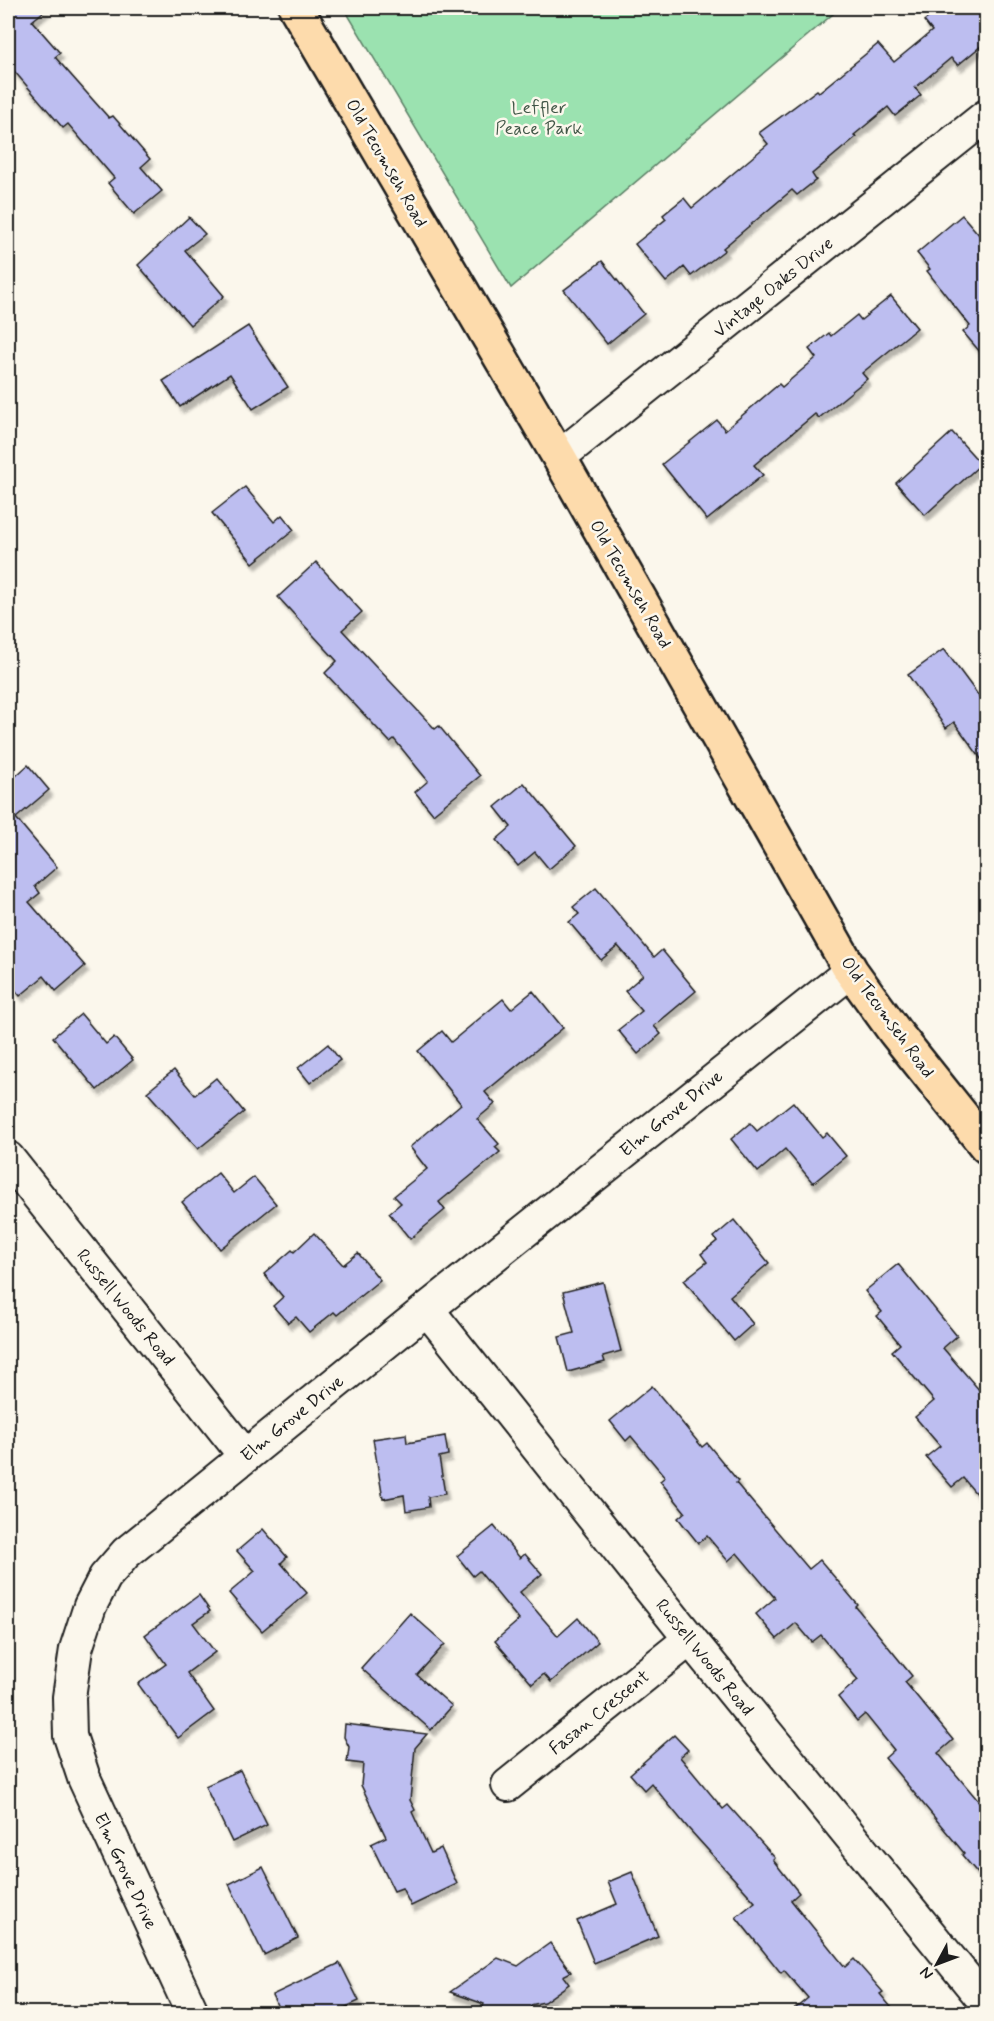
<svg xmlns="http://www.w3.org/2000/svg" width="994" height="2021" font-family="Mynerve,sans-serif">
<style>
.green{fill:#9be2b0;stroke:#5c7f66;stroke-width:1.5}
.building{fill:#bdbef0;stroke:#1c1c1c;stroke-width:1.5;filter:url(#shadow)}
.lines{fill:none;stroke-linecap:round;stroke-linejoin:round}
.minor-casing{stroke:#1c1c1c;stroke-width:36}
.major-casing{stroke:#1c1c1c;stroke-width:38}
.minor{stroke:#fbf7ec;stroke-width:32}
.major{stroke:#fddbac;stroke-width:33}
.labels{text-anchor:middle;stroke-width:5;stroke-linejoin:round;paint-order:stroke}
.park-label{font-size:18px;fill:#425748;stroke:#fbf7ec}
.street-label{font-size:18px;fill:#1c1c1c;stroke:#fbf7ec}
</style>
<defs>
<filter id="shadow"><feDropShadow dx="3.5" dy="6" stdDeviation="1.5" flood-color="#0004"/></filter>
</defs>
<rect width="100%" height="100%" fill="#fbf7ec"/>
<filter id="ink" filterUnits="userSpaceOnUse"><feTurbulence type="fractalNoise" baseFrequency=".0167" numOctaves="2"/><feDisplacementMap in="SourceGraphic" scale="12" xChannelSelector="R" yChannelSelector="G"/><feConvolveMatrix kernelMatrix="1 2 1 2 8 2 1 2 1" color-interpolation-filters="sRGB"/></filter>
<g filter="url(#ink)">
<polygon class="green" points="344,8 840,8 511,288"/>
<g class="building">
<polygon points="8,8 48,8 32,21 60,53 55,57 109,118 113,116 150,159 141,167 162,191 134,214 108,183 114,178 68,124 63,128 8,64"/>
<polygon points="941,8 987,8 987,41 958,65 951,58 915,88 921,95 895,116 888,107 854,135 856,137 812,174 816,180 797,195 792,190 723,248 725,250 691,276 684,267 666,282 635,244 666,219 663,215 684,198 692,208 768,144 759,133 817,90 819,92 878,44 894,62 932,31 924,21"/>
<polygon points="962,215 987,244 987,360 963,332 970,326 927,271 930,269 917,253"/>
<polygon points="189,217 205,234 185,250 224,296 190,325 138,265"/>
<polygon points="602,261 644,314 607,344 564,290"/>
<polygon points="891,296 917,328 862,373 867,379 819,418 815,414 754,465 763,475 707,520 662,464 717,420 725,430 779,384 782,387 816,358 809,349 829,333 831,336 857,315 861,320"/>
<polygon points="248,326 288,387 253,409 230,374 180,407 163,381"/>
<polygon points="952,432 981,464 925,515 896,483"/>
<polygon points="245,487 274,522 282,515 294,530 253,563 212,513"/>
<polygon points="316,562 362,612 342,630 435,729 439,726 480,776 433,814 415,792 428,781 394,739 390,742 325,673 337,661 278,597"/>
<polygon points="944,649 987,707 987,767 954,722 946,728 908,675"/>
<polygon points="28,765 49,790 16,818 57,867 35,886 40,893 29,902 85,966 56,991 44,976 20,996 8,981 8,783"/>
<polygon points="524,783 576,846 549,869 535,852 518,866 496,840 511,827 495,807"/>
<polygon points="596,888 654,957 662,950 696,991 654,1026 661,1034 638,1054 618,1030 642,1011 625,991 643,975 618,946 601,960 569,922 579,914 573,907"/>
<polygon points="533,991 563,1028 485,1092 495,1104 477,1119 499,1144 495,1147 500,1152 439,1202 445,1210 410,1239 389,1213 401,1203 394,1196 427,1169 410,1147 461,1104 418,1051 442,1031 451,1042 503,999 511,1009"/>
<polygon points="81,1014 106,1044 114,1037 133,1060 97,1090 53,1037"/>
<polygon points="328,1044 340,1060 310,1083 298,1068"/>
<polygon points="174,1070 195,1095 216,1078 244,1112 198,1149 147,1092"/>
<polygon points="793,1102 822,1137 827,1133 846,1156 813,1183 785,1149 758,1172 731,1139 750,1123 757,1131"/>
<polygon points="218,1173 234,1193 254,1177 276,1204 220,1249 182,1202"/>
<polygon points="734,1220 769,1263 730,1296 753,1324 734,1341 684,1280 707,1262 701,1254 717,1241 714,1237"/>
<polygon points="314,1233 343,1265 358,1253 380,1280 337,1315 334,1312 309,1332 296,1317 288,1323 273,1306 283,1297 264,1274 292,1250 294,1252"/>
<polygon points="898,1264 957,1336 943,1348 987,1399 987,1507 963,1478 952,1487 926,1457 940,1446 915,1417 934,1401 892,1351 900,1344 877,1316 882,1312 865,1291"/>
<polygon points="603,1282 621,1351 603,1356 605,1362 568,1372 559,1337 574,1333 563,1292"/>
<polygon points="652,1386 702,1447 707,1443 738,1481 736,1483 809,1569 820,1560 858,1605 856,1607 912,1676 905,1682 953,1740 938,1753 987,1811 987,1884 962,1855 964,1853 885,1758 894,1750 865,1714 857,1721 838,1697 858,1680 821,1635 812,1642 796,1623 777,1639 756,1614 775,1598 737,1553 728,1561 707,1536 698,1543 678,1518 685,1512 660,1481 665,1477 631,1436 626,1441 610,1421"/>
<polygon points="406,1434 407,1443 445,1436 448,1455 439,1457 445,1494 428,1497 429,1507 406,1511 404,1495 383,1499 373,1439"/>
<polygon points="494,1526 520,1558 525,1554 542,1574 520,1592 558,1636 578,1618 598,1642 551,1682 544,1674 532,1684 495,1641 519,1620 479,1571 473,1576 457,1556"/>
<polygon points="263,1529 287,1557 281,1563 307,1593 262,1631 229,1593 255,1571 237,1551"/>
<polygon points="199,1595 210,1611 193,1623 215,1652 187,1673 214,1711 178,1738 138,1684 166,1664 145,1635"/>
<polygon points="410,1613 445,1644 417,1675 452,1706 431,1730 361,1668"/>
<polygon points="345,1724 427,1734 415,1748 410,1800 415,1810 412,1812 431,1853 441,1848 457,1884 411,1906 402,1888 394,1891 371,1844 386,1837 361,1785 363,1764 347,1762 349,1747 344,1737"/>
<polygon points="674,1735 688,1750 680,1757 723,1809 728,1805 775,1858 773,1860 799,1893 791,1900 845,1967 854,1959 883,1992 880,1994 896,2013 790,2013 808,1998 784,1970 781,1973 736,1917 755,1902 688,1828 651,1783 644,1790 630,1774"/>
<polygon points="240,1770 267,1825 232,1842 205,1786"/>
<polygon points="263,1867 298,1938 264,1955 229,1884"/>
<polygon points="632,1872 658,1936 594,1963 577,1921 617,1904 608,1882"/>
<polygon points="550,1943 571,1972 563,1976 569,1984 544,2002 531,2005 529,2013 481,2013 484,2004 450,1992 498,1958 518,1966"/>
<polygon points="340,1963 359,2001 344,2008 346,2013 281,2013 272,1995"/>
</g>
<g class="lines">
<g class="minor-casing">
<g id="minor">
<polyline points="559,457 986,116"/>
<polyline points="8,1158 245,1456"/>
<polyline points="427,1309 690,1639 986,2003"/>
<polyline points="508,1785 690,1639"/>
<polyline points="193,2014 84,1778 70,1736 69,1697 76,1649 90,1606 105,1577 126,1553 427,1309 851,971"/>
</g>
</g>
<g class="major-casing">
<polyline id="major" points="296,8 559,457 851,971 895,1032 986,1146"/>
</g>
<use href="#minor" class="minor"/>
<use href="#major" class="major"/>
</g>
</g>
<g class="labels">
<g class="park-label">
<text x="539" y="113">Leffler<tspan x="539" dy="21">Peace Park</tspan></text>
</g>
<g class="street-label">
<text transform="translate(387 163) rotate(60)" y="6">Old Tecumseh Road</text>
<text transform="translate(773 287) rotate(-39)" y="6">Vintage Oaks Drive</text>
<text transform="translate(631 584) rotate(60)" y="6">Old Tecumseh Road</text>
<text transform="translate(888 1017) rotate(54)" y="6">Old Tecumseh Road</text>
<text transform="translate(671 1113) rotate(-39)" y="6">Elm Grove Drive</text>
<text transform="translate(126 1307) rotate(51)" y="6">Russell Woods Road</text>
<text transform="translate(292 1418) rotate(-39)" y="6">Elm Grove Drive</text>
<text transform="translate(705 1657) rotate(51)" y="6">Russell Woods Road</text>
<text transform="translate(599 1712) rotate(-39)" y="6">Fasan Crescent</text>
<text transform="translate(126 1871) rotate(65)" y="6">Elm Grove Drive</text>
</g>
</g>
<rect width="994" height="2021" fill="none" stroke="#fbf7ec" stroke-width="30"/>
<rect x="15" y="15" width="964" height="1991" fill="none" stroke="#1c1c1c" stroke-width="2" filter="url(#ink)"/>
<g transform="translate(937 1964) rotate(229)" stroke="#fbf7ec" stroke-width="4.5" paint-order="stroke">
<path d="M0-4.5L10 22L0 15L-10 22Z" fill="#1c1c1c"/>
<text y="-9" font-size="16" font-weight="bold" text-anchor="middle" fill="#1c1c1c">N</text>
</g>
</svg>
